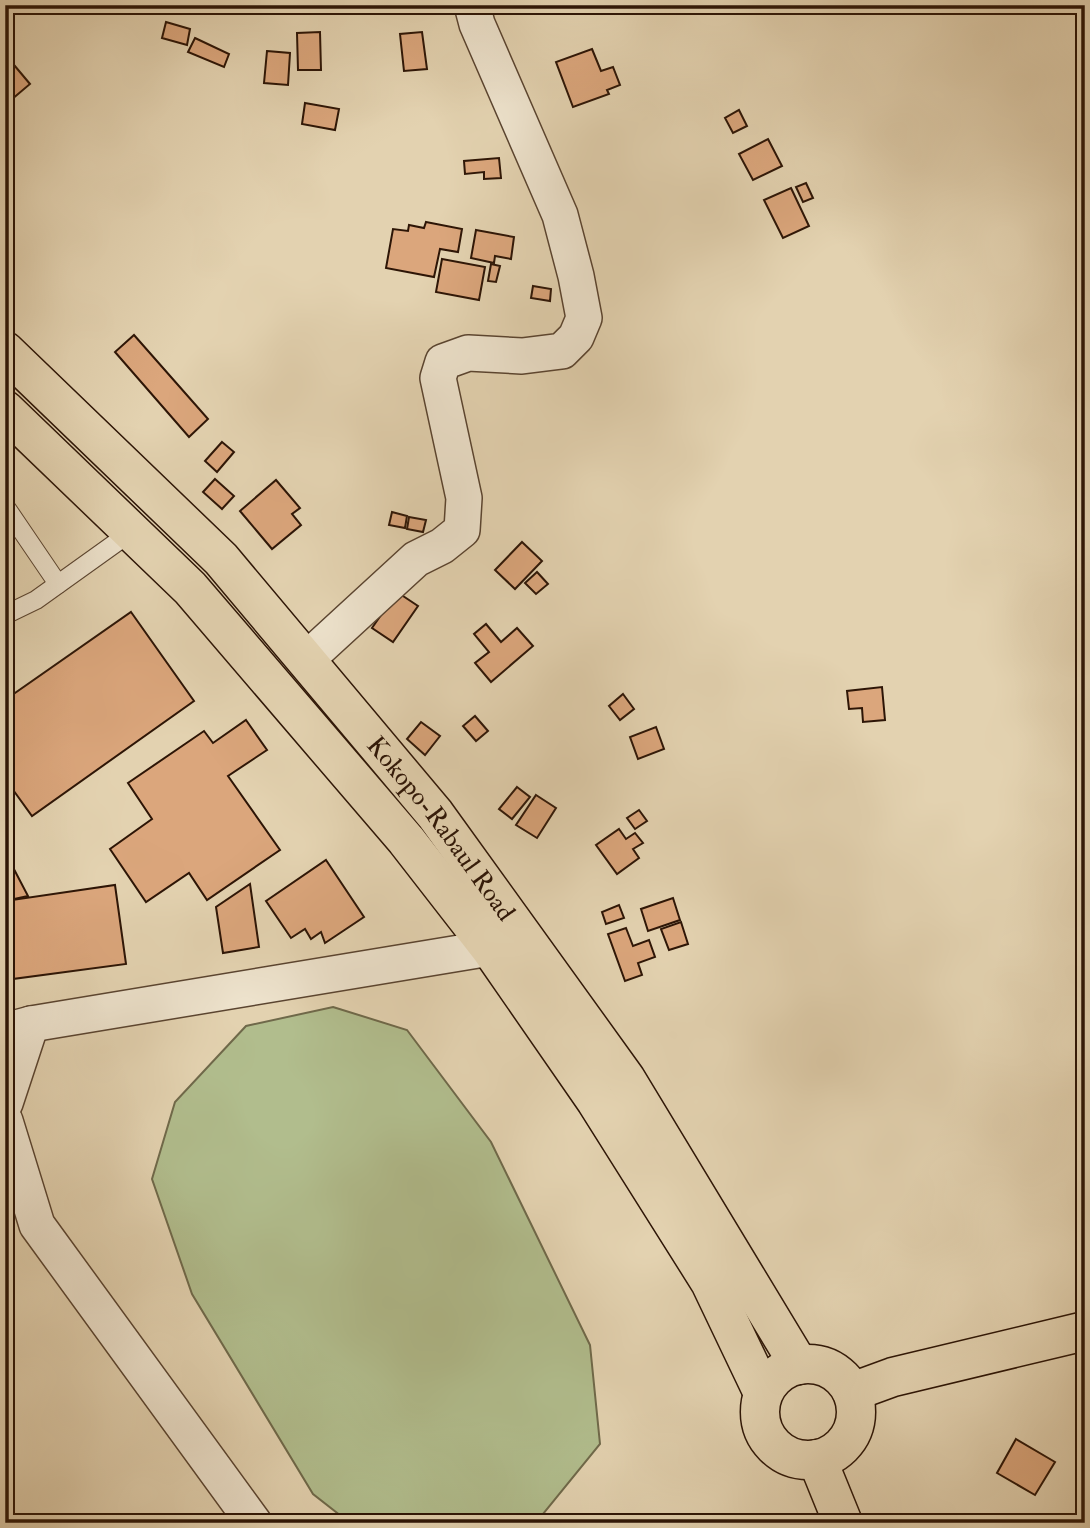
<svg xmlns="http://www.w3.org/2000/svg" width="1090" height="1528" font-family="'IM FELL Double Pica',serif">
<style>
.green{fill:#b1bd8d;stroke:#6f694a;stroke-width:2}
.building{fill:#dba67c;stroke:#2d1506;stroke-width:2}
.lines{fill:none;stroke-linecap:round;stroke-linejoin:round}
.service-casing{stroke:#5a4430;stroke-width:20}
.minor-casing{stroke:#5a4430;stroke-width:38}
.primary-casing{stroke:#2d1506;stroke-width:41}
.service{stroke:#ede2cc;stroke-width:18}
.minor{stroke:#ede2cc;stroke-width:35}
.primary{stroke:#e3d2b0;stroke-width:38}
.labels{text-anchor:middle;stroke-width:5;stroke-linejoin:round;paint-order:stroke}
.street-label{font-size:26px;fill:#2d1506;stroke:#ede2cc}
</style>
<rect width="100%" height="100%" fill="#e3d2b0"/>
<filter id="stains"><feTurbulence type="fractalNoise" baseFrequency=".00286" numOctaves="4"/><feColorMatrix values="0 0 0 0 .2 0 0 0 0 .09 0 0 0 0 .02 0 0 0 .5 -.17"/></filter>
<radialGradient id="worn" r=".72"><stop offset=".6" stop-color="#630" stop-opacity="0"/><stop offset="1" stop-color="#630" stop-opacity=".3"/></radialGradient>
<polygon class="green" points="333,1007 407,1030 491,1142 590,1345 600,1444 539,1519 530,1523 350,1523 313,1494 192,1294 152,1179 175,1102 246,1026"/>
<g class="building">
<polygon points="166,22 190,29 187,45 162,38"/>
<polygon points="320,32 321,70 298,70 297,33"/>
<polygon points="422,32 427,69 404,71 400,34"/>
<polygon points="195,38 229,54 224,67 188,52"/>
<polygon points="592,49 601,71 613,67 620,85 607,90 609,94 573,107 556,62"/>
<polygon points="267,51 290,53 288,85 264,83"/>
<polygon points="9,59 30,84 5,105 5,62"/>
<polygon points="305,103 339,109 335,130 302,124"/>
<polygon points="739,110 747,126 733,133 725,118"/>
<polygon points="768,139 782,166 753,180 739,154"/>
<polygon points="499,158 501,178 484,179 484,172 465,174 464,161"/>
<polygon points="806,183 813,198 803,202 796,187"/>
<polygon points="791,188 809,226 783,238 764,200"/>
<polygon points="426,222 462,229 458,252 440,249 434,277 386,268 393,229 408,231 409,225 424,228"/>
<polygon points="476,230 514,237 511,259 495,256 494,263 471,258"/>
<polygon points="442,259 485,267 479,300 436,292"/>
<polygon points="491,264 500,266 496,282 488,281"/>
<polygon points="533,286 551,289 550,301 531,298"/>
<polygon points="134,335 208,419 189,437 115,352"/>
<polygon points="222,442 234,452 217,472 205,461"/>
<polygon points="215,479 234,496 222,509 203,492"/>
<polygon points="276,480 300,508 292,514 301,525 272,549 240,511"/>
<polygon points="392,512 407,516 405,528 389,525"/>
<polygon points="409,517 426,520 423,532 407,529"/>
<polygon points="522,542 542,561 515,589 495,570"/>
<polygon points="537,572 548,584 536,594 525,583"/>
<polygon points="397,592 418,606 393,642 372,628"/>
<polygon points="131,612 194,701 32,816 11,787 5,791 5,700"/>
<polygon points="486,624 501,642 517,628 533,646 491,682 475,663 489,652 474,634"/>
<polygon points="882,687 885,720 863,722 862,708 849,709 847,691"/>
<polygon points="623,694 634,709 620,720 609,706"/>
<polygon points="475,716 488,731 476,741 463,726"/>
<polygon points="246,720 267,750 228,776 280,850 207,900 189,873 146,902 110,849 152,819 128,783 204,731 213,743"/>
<polygon points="421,722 440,736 425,755 407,739"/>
<polygon points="656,727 664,749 638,759 630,737"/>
<polygon points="517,787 530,797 512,819 499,809"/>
<polygon points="536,795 556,808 537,838 516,825"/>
<polygon points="639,810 647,821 635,829 627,818"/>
<polygon points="619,829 626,839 635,833 643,843 633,849 639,858 617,874 596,845"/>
<polygon points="5,852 28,896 5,901"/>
<polygon points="326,860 364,917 325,943 321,932 311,939 305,929 291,938 266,901"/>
<polygon points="250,884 259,947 223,953 216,907"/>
<polygon points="115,885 126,964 5,980 5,901"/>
<polygon points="673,898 680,920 648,931 641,909"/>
<polygon points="619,905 624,918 606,924 602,912"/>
<polygon points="681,922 688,944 669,950 661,929"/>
<polygon points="626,928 633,946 649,940 655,957 638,963 642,975 625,981 608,934"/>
<polygon points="1016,1439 1055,1462 1035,1495 997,1473"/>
</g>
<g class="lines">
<g class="service-casing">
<g id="service">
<polyline points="5,506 58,584"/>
<polyline points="5,615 36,600 131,532"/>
</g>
</g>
<g class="minor-casing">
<g id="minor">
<polyline points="306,660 416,559 442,546 462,530 464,498 438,378 443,362 468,353 522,356 562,351 576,337 584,318 576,276 560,215 477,24 472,5"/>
<polyline points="5,1031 31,1024 490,948"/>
<polyline points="5,1103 31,1024"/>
<polyline points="5,1121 37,1225 254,1523"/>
</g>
</g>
<g class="primary-casing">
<g id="primary">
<path id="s1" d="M 5,351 L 221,559 L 435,814 L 626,1079 L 799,1365"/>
<polyline points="5,410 190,588 406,840 490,948 596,1101 710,1282 763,1393"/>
<circle cx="808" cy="1412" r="48"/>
<polyline points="852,1392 893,1377 1085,1331"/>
<polyline points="817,1459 843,1523"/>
</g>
</g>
<use href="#service" class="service"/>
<use href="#minor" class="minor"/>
<use href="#primary" class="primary"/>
</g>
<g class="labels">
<g class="street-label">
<text dy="9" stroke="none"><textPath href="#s1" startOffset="648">Kokopo-Rabaul Road</textPath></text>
</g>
</g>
<rect width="1090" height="1528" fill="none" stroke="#e3d2b0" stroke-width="28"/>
<rect x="7" y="7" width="1076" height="1514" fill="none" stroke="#2d1506" stroke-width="3.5"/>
<rect x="14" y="14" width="1062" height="1500" fill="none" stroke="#2d1506" stroke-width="2"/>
<rect width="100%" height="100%" filter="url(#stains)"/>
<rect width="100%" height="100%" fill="url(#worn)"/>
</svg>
